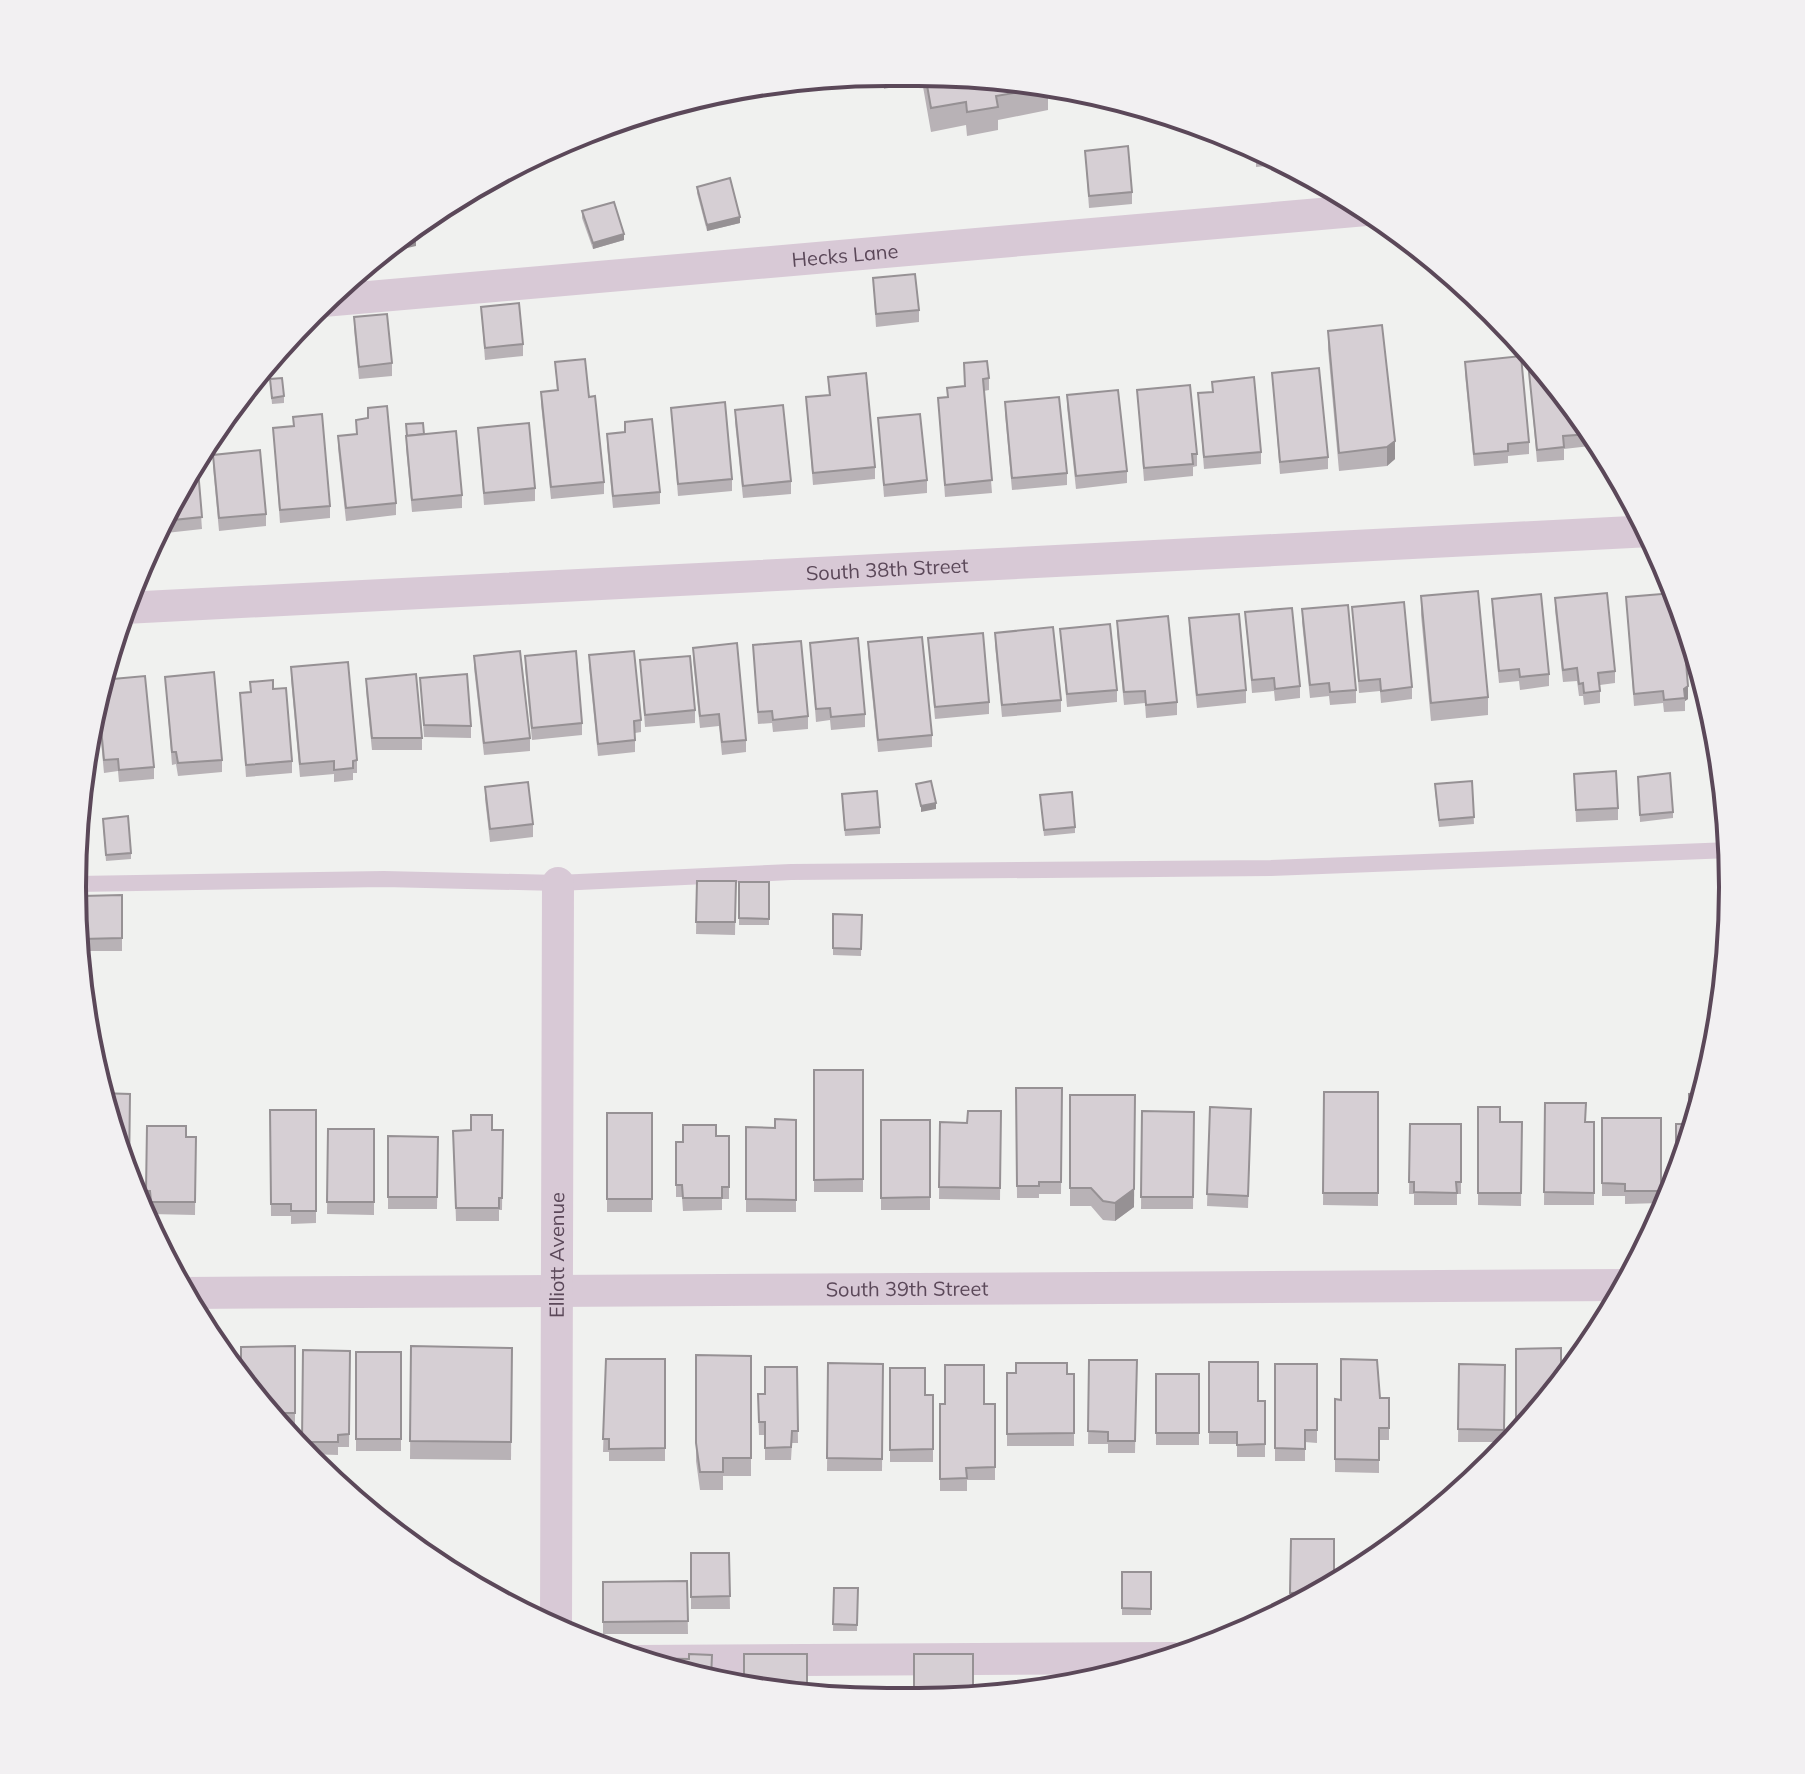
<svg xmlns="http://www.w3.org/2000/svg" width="1805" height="1774" font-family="Mulish,sans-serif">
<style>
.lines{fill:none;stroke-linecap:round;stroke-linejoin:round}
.service{stroke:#d8c9d6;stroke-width:16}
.minor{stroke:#d8c9d6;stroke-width:32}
.wall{fill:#b8b2b6}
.shaded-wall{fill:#969194}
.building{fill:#d6cfd4;stroke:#969194;stroke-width:2}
.labels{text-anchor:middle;stroke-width:7;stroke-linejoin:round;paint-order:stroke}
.street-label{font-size:20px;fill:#5b4859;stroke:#fff}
.rim{fill:none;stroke:#5b4859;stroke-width:4}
</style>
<rect width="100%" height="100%" fill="#f0f1ef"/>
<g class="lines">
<polyline class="service" points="77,884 384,879 558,883 791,872 1271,868 1731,850"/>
<g class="minor">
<path id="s1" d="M 323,301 L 1366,210"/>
<path id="s2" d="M 124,608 L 1651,531"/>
<path id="s3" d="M 185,1293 L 1628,1285"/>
<path id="s4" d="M 556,1627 L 558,883"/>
<polyline points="636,1661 1172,1658"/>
</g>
</g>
<g class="wall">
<polygon points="887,72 1025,79 1048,84 1048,110 998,120 998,130 967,136 966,125 931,132 922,81 884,89 882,73"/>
<polygon points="1213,130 1232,139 1232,140 1214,142"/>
<polygon points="1250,147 1288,164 1256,167 1256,159 1252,159"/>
<polygon points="1085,151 1132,192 1132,204 1089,208"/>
<polygon points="697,187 740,223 707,231 697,193"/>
<polygon points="582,211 624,240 593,249 582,218"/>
<polygon points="873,278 919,310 919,322 876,327"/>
<polygon points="481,307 523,344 523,356 485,360"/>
<polygon points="354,317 392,363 392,376 359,379 354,329"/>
<polygon points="1328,331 1395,459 1387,466 1339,471 1328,349"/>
<polygon points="555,362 589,397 604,482 604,494 551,499 541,404 541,392 557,390"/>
<polygon points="1465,362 1529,442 1529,454 1508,456 1508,463 1474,466 1465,374"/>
<polygon points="964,363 989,378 989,390 984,391 992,493 945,497 938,398 947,397 947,388 964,386"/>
<polygon points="1529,372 1590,431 1590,446 1564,449 1564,460 1537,462"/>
<polygon points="1272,373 1328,457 1328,469 1280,474"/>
<polygon points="828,377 875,467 875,479 813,485 806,397 829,395"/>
<polygon points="270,379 284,396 284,403 272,404"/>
<polygon points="1212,382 1261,452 1261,464 1204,469 1198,393 1212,392"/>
<polygon points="1137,390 1197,454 1197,466 1193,467 1193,476 1144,481"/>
<polygon points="1067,395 1127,471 1127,483 1076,489 1067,407"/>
<polygon points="1005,402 1067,473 1067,485 1012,490 1005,414"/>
<polygon points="368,408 396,503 396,515 346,521 338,448 338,436 356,434 356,420 368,418"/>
<polygon points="671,408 732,479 732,491 678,496"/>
<polygon points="735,410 791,481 791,494 743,498 735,422"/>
<polygon points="293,417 330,506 330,518 280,523 273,428 293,426"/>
<polygon points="878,418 927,480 927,493 884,497"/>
<polygon points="625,422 660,492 660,504 613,508 607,446 607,434 625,432"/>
<polygon points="406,424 424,434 462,495 462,508 412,512 406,448"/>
<polygon points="478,428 535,488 535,501 484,505"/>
<polygon points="213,455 266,514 266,526 219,531 213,467"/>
<polygon points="197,458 202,529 157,534 157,533"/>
<polygon points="1421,596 1488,697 1488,715 1431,721 1421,615"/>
<polygon points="1626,597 1688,699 1685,701 1685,711 1664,712 1663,703 1634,706"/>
<polygon points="1555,598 1615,671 1615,683 1600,685 1600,703 1584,705 1583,696 1579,696 1577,681 1563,682 1555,610"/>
<polygon points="1492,599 1549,674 1549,686 1520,690 1519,681 1499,683 1492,611"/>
<polygon points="1352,607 1412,687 1412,699 1381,703 1380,691 1359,693"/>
<polygon points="1302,609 1356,690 1356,703 1330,705 1329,696 1310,698 1302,622"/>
<polygon points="1245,612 1300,686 1300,698 1275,701 1274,691 1252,693"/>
<polygon points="1189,618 1246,690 1246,703 1197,708 1189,631"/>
<polygon points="1117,621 1177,702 1177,715 1146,718 1145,703 1124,705 1117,633"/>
<polygon points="1060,629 1117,690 1117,702 1067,707"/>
<polygon points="995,633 1061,700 1061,712 1002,717 995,645"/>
<polygon points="928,638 989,702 989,714 935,719"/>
<polygon points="868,642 932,735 932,747 878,752 868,655"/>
<polygon points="810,643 865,714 865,727 831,730 830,720 816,722"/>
<polygon points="753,645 808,716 808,729 773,732 772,723 758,724"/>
<polygon points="693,648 746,740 746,752 722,755 719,726 700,728 693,660"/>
<polygon points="589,655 641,720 641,732 635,733 635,752 598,756 589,667"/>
<polygon points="474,656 530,738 530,751 484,755 474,668"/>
<polygon points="525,656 582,723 582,735 532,740 525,668"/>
<polygon points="1699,659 1705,676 1709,696 1701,697"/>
<polygon points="640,660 695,710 695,723 645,727"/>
<polygon points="291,667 357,760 357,773 353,773 353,780 334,782 334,774 300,777 291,679"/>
<polygon points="165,677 222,760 222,772 178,776 176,764 172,765"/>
<polygon points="420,678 471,726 471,738 424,737"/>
<polygon points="366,679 422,738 422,750 372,750 366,691"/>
<polygon points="102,680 154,767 154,779 119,782 118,771 104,773 97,698"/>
<polygon points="250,682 273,689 292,761 292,773 246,777 240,693 250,692"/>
<polygon points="88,728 95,762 95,774 85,775"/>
<polygon points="1574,774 1618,808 1618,820 1576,822"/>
<polygon points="1638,777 1673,812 1673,818 1640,822"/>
<polygon points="1472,781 1474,824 1439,827 1435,790"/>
<polygon points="485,787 533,824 533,837 490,842 485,799"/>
<polygon points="1040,795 1075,827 1075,833 1044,836"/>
<polygon points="842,800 880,827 880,834 845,836"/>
<polygon points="103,825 131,853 131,859 106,861"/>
<polygon points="697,881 736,881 735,935 696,934"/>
<rect x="739" y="882" width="30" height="43"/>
<polygon points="122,895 122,951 82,951 82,896"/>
<polygon points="833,914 862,915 861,956 833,955"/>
<rect x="814" y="1070" width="49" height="122"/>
<polygon points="1016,1088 1062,1088 1061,1194 1039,1194 1039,1198 1017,1198"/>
<polygon points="1324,1092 1378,1092 1378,1206 1323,1205"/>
<polygon points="1070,1095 1134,1207 1115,1221 1103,1220 1091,1206 1070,1206"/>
<polygon points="1545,1103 1585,1122 1594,1122 1594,1205 1544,1205"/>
<polygon points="1210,1107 1251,1109 1248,1208 1207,1206"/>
<polygon points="1478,1107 1500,1122 1522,1122 1521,1206 1478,1205"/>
<polygon points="270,1110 316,1110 316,1223 291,1224 291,1216 271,1216"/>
<polygon points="1001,1111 1000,1200 939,1199 940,1122 967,1123"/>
<polygon points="1142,1111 1194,1112 1193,1209 1141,1209"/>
<rect x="607" y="1113" width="45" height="99"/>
<polygon points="1602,1118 1661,1118 1661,1203 1625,1204 1625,1196 1602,1196"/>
<polygon points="796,1120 796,1212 746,1212 746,1127 775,1128"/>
<rect x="881" y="1120" width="49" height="90"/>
<polygon points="1410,1124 1461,1124 1461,1194 1457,1194 1457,1205 1414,1205 1414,1194 1409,1194"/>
<polygon points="147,1126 186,1137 196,1137 195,1215 151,1214 150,1203 146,1203"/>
<polygon points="328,1129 374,1129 374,1215 327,1214"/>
<polygon points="503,1130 502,1210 499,1210 499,1221 456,1221 453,1131"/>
<polygon points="388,1136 438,1137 437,1209 388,1209"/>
<polygon points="716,1136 729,1136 729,1199 722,1199 722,1210 683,1211 682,1197 676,1197 676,1142"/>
<polygon points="295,1346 295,1426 280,1426 241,1383"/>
<polygon points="411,1346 512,1348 511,1460 410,1459"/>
<polygon points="1516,1349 1530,1425 1520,1434 1516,1435"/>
<polygon points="303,1350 350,1351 349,1447 338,1447 338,1455 307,1454 302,1448"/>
<rect x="356" y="1352" width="45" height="99"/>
<polygon points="696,1355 751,1356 751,1476 723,1476 723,1490 700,1490 696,1461"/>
<polygon points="606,1359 665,1359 665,1461 609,1461 609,1452 603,1452"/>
<polygon points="1089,1360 1137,1360 1135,1453 1108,1453 1108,1444 1088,1444"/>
<polygon points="1209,1362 1258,1401 1265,1401 1265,1457 1237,1457 1237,1444 1209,1444"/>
<polygon points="828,1363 883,1364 882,1471 827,1471"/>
<polygon points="1275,1364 1317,1364 1317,1443 1305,1442 1305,1461 1275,1461"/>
<polygon points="1459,1364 1505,1365 1504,1442 1458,1442"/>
<polygon points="797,1367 798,1443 792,1443 791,1460 765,1460 765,1435 759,1435 758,1406 765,1394"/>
<polygon points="890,1368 925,1395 933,1395 933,1462 890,1462"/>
<polygon points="1007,1373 1074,1374 1074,1446 1007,1446"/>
<rect x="1156" y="1374" width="43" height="71"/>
<polygon points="1389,1398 1389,1440 1379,1440 1379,1473 1335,1472 1335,1399"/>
<polygon points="940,1404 995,1404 995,1480 967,1480 967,1491 940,1491"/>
<polygon points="1291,1539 1334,1584 1300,1605 1290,1605"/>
<polygon points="691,1553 729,1553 730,1609 691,1609"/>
<rect x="1122" y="1572" width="29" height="43"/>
<polygon points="687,1581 688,1634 603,1634 603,1582"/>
<polygon points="834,1588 858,1588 857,1631 833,1631"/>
</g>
<g class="shaded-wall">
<polygon points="740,217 740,223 707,231 707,225"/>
<polygon points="624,234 624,240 593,249 593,243"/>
<polygon points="416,240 416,246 386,253 386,249 389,246"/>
<polygon points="1395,441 1395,459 1387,466 1387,447"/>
<polygon points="1688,686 1688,699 1685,701 1684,689"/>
<polygon points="936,803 936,809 921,812 921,806"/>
<polygon points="1135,1095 1134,1207 1115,1221 1115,1203"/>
</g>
<g class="building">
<polygon points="925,74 1025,79 1048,84 1048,87 996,96 998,107 967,112 966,102 931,108"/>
<polygon points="1214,130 1224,135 1214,136"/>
<polygon points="1128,146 1132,192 1089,196 1085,151"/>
<polygon points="1256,150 1265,154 1256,154"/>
<polygon points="730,178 740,217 707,225 697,187"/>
<polygon points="614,202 624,234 593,243 582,211"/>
<polygon points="413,227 416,240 389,246"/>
<polygon points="915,274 919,310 876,314 873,278"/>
<polygon points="519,303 523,344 485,348 481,307"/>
<polygon points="387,314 392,363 359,367 354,317"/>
<polygon points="1382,325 1395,441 1387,447 1339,453 1328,331"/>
<polygon points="1521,356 1529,442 1508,444 1508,451 1474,454 1465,362"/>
<polygon points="585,359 589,397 595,396 604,482 551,487 541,392 558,390 555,362"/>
<polygon points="987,361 989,378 983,379 992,480 945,485 938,398 948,397 947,388 965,386 964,363"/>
<polygon points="1319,368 1328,457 1280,462 1272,373"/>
<polygon points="1545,370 1565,391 1590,431 1590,434 1563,436 1564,447 1537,450 1529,372"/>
<polygon points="866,373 875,467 813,473 806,397 830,395 828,377"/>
<polygon points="1254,377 1261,452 1204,457 1198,393 1213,392 1212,382"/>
<polygon points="282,378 284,396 272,398 270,379"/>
<polygon points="1190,385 1197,454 1192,454 1193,464 1144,468 1137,390"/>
<polygon points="1118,390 1127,471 1076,476 1067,395"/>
<polygon points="1059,397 1067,473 1012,478 1005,402"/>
<polygon points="725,402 732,479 678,484 671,408"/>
<polygon points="783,405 791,481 743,486 735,410"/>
<polygon points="387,406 396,503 346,508 338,436 357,434 356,420 368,418 368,408"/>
<polygon points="322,414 330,506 280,510 273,428 294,426 293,417"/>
<polygon points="920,414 927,480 884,485 878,418"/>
<polygon points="652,419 660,492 613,496 607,434 625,432 625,422"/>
<polygon points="423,423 424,434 407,436 406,424"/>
<polygon points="529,423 535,488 484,493 478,428"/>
<polygon points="456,431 462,495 412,500 406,436"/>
<polygon points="260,450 266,514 219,518 213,455"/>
<polygon points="197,458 202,517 163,521"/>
<polygon points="1478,591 1488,697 1431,703 1421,596"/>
<polygon points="1607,593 1615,671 1598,673 1600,691 1584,693 1583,683 1579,684 1577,668 1563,670 1555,598"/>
<polygon points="1674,593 1682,615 1688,686 1684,689 1685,698 1664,700 1663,691 1634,694 1626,597"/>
<polygon points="1541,594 1549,674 1520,677 1519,669 1499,671 1492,599"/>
<polygon points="1404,602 1412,687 1381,691 1380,679 1359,681 1352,607"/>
<polygon points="1348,605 1356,690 1330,692 1329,683 1310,685 1302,609"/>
<polygon points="1292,608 1300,686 1275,689 1274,678 1252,680 1245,612"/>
<polygon points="1239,614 1246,690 1197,695 1189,618"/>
<polygon points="1168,616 1177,702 1146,705 1145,691 1124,692 1117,621"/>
<polygon points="1110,624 1117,690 1067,694 1060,629"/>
<polygon points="1053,627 1061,700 1002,705 995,633"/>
<polygon points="983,633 989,702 935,707 928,638"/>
<polygon points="922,637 932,735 878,740 868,642"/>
<polygon points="858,638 865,714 831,717 830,708 816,709 810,643"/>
<polygon points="801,641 808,716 773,720 772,711 758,712 753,645"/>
<polygon points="737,643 746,740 722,742 719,714 700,716 693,648"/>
<polygon points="520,651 530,738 484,743 474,656"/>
<polygon points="576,651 582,723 532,728 525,656"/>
<polygon points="634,651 641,720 634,721 635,740 598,744 589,655"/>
<polygon points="690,656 695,710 645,715 640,660"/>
<polygon points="348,662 357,760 353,761 353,768 334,770 334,761 300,764 291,667"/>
<polygon points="1700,662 1705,676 1707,684 1701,685"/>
<polygon points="214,672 222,760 178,763 176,752 172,752 165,677"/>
<polygon points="416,674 422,738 372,738 366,679"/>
<polygon points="467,674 471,726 424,725 420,678"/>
<polygon points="145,676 154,767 119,770 118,759 104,760 98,695 102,680"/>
<polygon points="273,680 273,689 286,688 292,761 246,765 240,693 251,692 250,682"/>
<polygon points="91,717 95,762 85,762 88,728"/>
<polygon points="1616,771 1618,808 1576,810 1574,774"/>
<polygon points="1670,773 1673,812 1640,815 1638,777"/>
<polygon points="931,781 936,803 921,806 916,784"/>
<polygon points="1472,781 1474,817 1439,820 1435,784"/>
<polygon points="528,782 533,824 490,829 485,787"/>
<polygon points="877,791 880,827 845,830 842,794"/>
<polygon points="1072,792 1075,827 1044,830 1040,795"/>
<polygon points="128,816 131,853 106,855 103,819"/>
<polygon points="697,881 736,881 735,922 696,922"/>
<polygon points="739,882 769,882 769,919 739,918"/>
<polygon points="122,895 122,938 82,939 82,896"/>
<polygon points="833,914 862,915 861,949 833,948"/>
<polygon points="814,1070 863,1070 863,1179 814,1180"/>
<polygon points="1016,1088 1062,1088 1061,1182 1039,1182 1039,1186 1017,1186"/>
<polygon points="1324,1092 1378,1092 1378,1193 1323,1193"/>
<polygon points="99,1093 130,1094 129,1171 127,1171"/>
<polygon points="1703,1093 1690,1149 1676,1179 1676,1124 1689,1124 1689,1094"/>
<polygon points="1070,1095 1135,1095 1134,1189 1115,1203 1103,1201 1091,1188 1070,1188"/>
<polygon points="1545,1103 1586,1103 1585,1122 1594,1122 1594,1193 1544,1192"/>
<polygon points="1210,1107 1251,1109 1248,1196 1207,1194"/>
<polygon points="1478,1107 1500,1107 1500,1122 1522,1122 1521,1193 1478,1193"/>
<polygon points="270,1110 316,1110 316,1211 291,1211 291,1204 271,1204"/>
<polygon points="968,1111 1001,1111 1000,1188 939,1187 940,1122 967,1123"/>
<polygon points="1142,1111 1194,1112 1193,1197 1141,1197"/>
<rect x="607" y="1113" width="45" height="86"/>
<polygon points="471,1115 492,1115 492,1130 503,1130 502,1198 499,1198 499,1208 456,1208 453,1131 471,1130"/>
<polygon points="1602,1118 1661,1118 1661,1191 1625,1191 1625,1184 1602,1183"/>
<polygon points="775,1119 796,1120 796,1200 746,1199 746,1127 775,1128"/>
<polygon points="881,1120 930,1120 930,1197 881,1198"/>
<polygon points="1410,1124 1461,1124 1461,1182 1456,1182 1457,1193 1414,1192 1414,1182 1409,1182"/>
<polygon points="683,1125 716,1125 716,1136 729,1136 729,1187 722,1187 722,1198 683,1198 682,1185 676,1185 676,1142 683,1142"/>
<polygon points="147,1126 186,1126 186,1137 196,1137 195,1202 151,1202 150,1191 146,1191"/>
<polygon points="328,1129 374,1129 374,1202 327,1202"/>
<polygon points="388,1136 438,1137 437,1197 388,1197"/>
<polygon points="295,1346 295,1413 269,1413 241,1383 241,1347"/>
<polygon points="411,1346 512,1348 511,1442 410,1441"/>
<polygon points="1561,1348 1561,1382 1530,1425 1524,1431 1524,1422 1516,1422 1516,1349"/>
<polygon points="303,1350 350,1351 349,1434 338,1435 338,1442 302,1442"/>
<polygon points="1572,1350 1584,1350 1572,1367"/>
<polygon points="221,1352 233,1352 233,1371"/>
<rect x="356" y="1352" width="45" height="87"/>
<polygon points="696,1355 751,1356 751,1458 723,1458 723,1472 700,1472 696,1443"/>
<polygon points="606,1359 665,1359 665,1448 609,1449 609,1439 603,1439"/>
<polygon points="1341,1359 1377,1360 1380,1398 1389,1398 1389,1428 1379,1428 1379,1460 1335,1459 1335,1399 1341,1400"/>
<polygon points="1089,1360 1137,1360 1135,1441 1108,1441 1108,1432 1088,1431"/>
<polygon points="1209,1362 1258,1362 1258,1401 1265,1401 1265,1444 1237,1445 1237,1432 1209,1432"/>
<polygon points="828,1363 883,1364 882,1459 827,1458"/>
<polygon points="1016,1363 1067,1363 1067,1374 1074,1374 1074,1433 1007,1434 1007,1373 1016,1373"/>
<polygon points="1275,1364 1317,1364 1317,1430 1305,1430 1305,1449 1275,1448"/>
<polygon points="1459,1364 1505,1365 1504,1430 1458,1429"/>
<polygon points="945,1365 984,1365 984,1404 995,1404 995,1467 966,1468 967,1478 940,1479 940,1404 945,1404"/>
<polygon points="765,1367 797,1367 798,1431 792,1431 791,1447 765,1448 765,1422 759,1422 758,1394 765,1394"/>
<polygon points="890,1368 925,1368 925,1395 933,1395 933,1449 890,1450"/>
<rect x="1156" y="1374" width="43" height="59"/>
<polygon points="1291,1539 1334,1539 1334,1584 1320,1592 1290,1593"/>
<polygon points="691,1553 729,1553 730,1596 691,1597"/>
<polygon points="1122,1572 1151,1572 1151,1609 1122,1608"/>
<polygon points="687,1581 688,1621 603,1622 603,1582"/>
<polygon points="834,1588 858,1588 857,1625 833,1624"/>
<polygon points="1187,1652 1158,1663 1158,1653"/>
<polygon points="689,1654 712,1655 711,1679 639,1662 639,1658 689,1659"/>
<polygon points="744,1654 807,1654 807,1696 781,1695 744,1687"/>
<polygon points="914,1654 973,1654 973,1700 914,1699"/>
</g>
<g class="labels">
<g class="street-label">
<text dy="7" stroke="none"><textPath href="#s1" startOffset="524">Hecks Lane</textPath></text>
<text dy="7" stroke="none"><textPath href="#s2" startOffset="764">South 38th Street</textPath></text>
<text dy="7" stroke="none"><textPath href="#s4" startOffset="372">Elliott Avenue</textPath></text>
<text dy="7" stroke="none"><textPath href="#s3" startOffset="722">South 39th Street</textPath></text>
</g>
</g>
<path d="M0 0H1805V1774H0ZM887 86H918A801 801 0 0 1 1719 887V887A801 801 0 0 1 918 1688H887A801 801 0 0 1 86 887V887A801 801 0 0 1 887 86Z" fill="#f2f0f2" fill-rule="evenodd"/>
<path class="rim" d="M887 86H918A801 801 0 0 1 1719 887V887A801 801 0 0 1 918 1688H887A801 801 0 0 1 86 887V887A801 801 0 0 1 887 86Z"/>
</svg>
